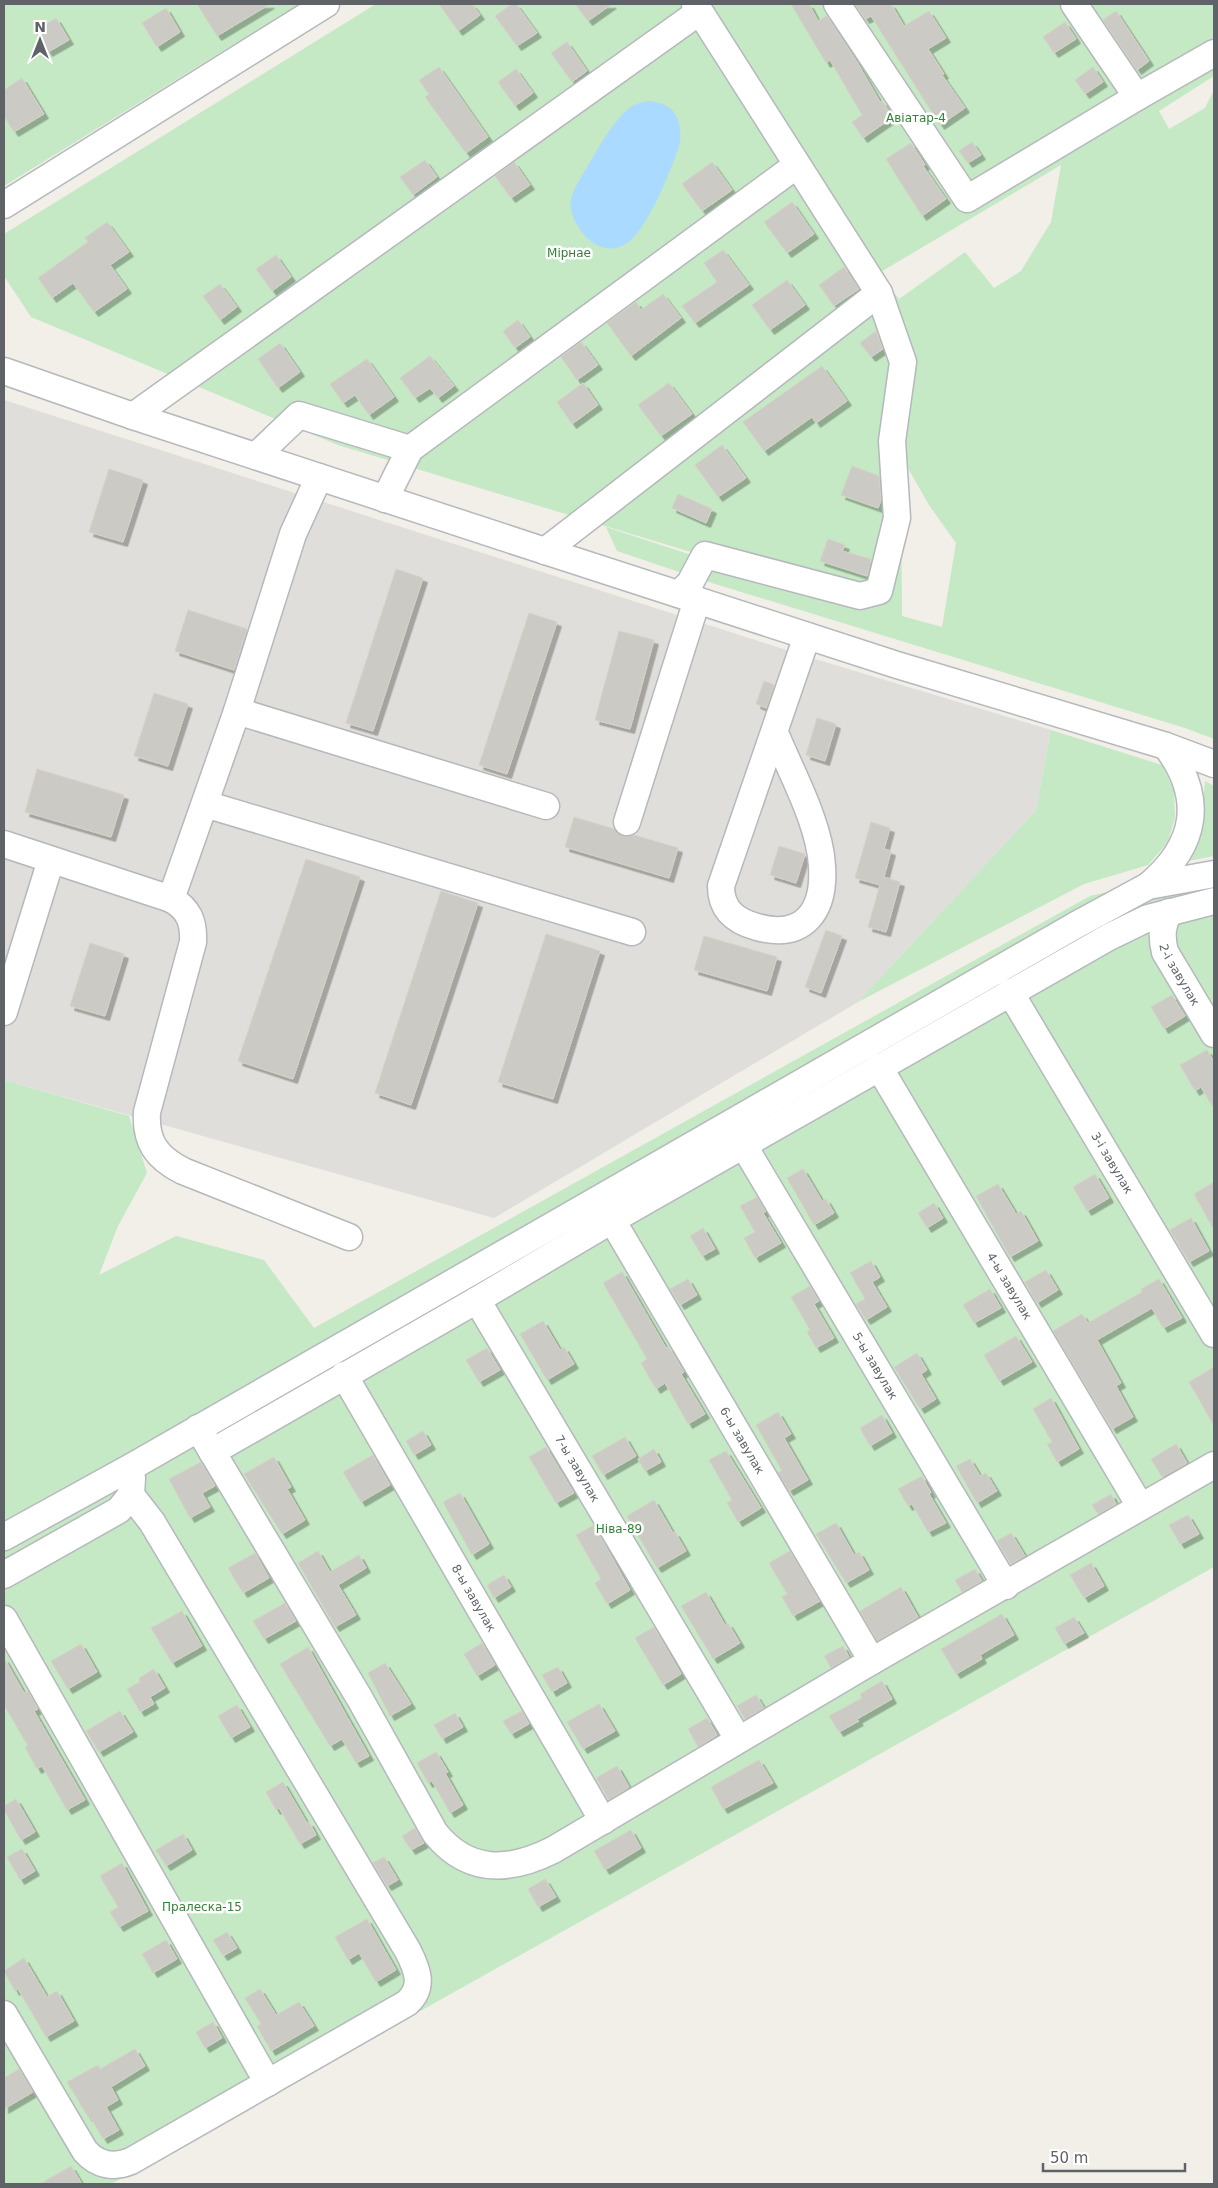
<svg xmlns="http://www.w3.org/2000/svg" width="1218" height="2188" font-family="'DejaVu Sans',sans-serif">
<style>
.industrial{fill:#e0deda}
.green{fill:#c5e8c5;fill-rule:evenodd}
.water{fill:#aadaff}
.building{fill:#cccac5;stroke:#d6d1c6;filter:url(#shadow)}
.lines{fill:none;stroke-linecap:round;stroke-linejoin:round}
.minor-casing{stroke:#b5b8bc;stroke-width:29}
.minor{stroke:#fff;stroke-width:26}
.labels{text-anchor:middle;stroke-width:5;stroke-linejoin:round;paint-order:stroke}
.park-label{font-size:12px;fill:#348238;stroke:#fff}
.street-label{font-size:12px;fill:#5f6368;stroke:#fff}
</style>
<defs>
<filter id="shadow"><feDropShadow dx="4.5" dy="4.5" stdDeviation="0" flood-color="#0004"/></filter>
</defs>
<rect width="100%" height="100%" fill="#f1efe8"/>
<polygon class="industrial" points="4,400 802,655 1051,730 1036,810 858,1002 494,1218 4,1080"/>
<g class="green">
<polygon points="4,4 299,4 4,186"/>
<path d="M 376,4 L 1214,4 L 1214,76 L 1159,111 L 1169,129 L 1205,108 L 1214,90 L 1214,739 L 1185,728 L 712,583 L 617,551 L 606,527 L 719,564 L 846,599 L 338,445 L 31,317 L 4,276 L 4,234 ZM 1061,165 L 1051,222 L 1021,271 L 994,288 L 965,252 L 899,299 L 879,273 ZM 901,456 L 929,505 L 956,543 L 942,627 L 902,616 Z"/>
<polygon points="1051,730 1162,765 1174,791 1175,817 1168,842 1148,865 1084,884 858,1002 1036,810"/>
<polygon points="1205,781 1214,786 1214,856 1188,861 1201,824"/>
<polygon points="1214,868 1214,1567 111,2184 4,2184 4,1080 129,1116 147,1173 118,1226 99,1275 176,1236 264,1260 314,1328 1090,896"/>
</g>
<path class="water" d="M 648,101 C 675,103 682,118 680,143 C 672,168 648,229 627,243 C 602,260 577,234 571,210 C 569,202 572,195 575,188 C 587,168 610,124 627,110 C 633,104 640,103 648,101 Z"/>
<g class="building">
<polygon points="197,4 270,4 217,36"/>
<polygon points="439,4 472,4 480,15 458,31"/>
<polygon points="512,4 516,4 537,33 517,46 495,16"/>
<polygon points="575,4 612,4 588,21"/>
<polygon points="791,4 809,4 818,21 827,16 857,62 880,102 882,101 893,117 863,138 852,122 862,115 830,60 826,63"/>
<polygon points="855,4 891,4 904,26 929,11 946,38 928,49 944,74 942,75 965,108 940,125 871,16 865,19"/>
<polygon points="166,8 180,32 157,47 142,23"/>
<polygon points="1116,11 1149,61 1137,70 1103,20"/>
<polygon points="56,18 69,40 48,52 35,31"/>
<polygon points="1065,22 1076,39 1054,53 1043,37"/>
<polygon points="567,42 587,71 572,82 551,53"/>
<polygon points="439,67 488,137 466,153 425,97 429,94 419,80"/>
<polygon points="1093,67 1103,82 1085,94 1075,80"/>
<polygon points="516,69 533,93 515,106 498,82"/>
<polygon points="22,78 44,114 14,132 4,116 4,90"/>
<polygon points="972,142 981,155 968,163 959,151"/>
<polygon points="911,143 925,165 923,166 946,199 922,216 886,159"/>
<polygon points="425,160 437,177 413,195 400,177"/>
<polygon points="514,162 530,185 511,198 495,176"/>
<polygon points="712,162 732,190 702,211 682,184"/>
<polygon points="792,202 814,234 787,253 764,222"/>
<polygon points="107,222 129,252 110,265 127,289 94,312 73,283 52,298 38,278 88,242 85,238"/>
<polygon points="723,250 749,285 695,323 682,306 717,282 704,263"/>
<polygon points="276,255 291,277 272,291 256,269"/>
<polygon points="844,267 859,289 834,306 819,285"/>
<polygon points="787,280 805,305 770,330 752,305"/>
<polygon points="220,284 237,307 220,320 203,296"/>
<polygon points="663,294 681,318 631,356 607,323 636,302 641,310"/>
<polygon points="518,320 530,337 515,348 503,331"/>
<polygon points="876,331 883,349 871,357 860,343"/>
<polygon points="581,342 598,365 577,380 561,357"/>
<polygon points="280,343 300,372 278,388 258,359"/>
<polygon points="430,356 454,386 438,398 430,388 415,398 400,378"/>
<polygon points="367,359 394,397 369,415 355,395 343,403 330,384"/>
<polygon points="822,366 847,401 816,423 812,417 764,451 743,422"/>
<polygon points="583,383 598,405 572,424 557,402"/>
<polygon points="669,383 692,414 661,436 638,405"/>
<polygon points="722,445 746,478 718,497 695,465"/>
<polygon points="852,466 879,476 881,500 878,508 841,495"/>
<polygon points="109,469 143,480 123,542 89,532"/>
<polygon points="678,494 712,509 706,523 672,508"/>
<polygon points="828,539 845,545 842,551 871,559 867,576 820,561"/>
<polygon points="396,569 423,578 373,731 346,723"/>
<polygon points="188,610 247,629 234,670 175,651"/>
<polygon points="529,613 557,622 507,774 479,765"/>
<polygon points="619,631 654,640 630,729 595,720"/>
<polygon points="764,681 774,685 766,708 756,704"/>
<polygon points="154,693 188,704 168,766 134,756"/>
<polygon points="817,718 836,724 825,761 806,755"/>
<polygon points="37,769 124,795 111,837 25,812"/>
<polygon points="574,817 614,829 623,836 634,835 678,848 669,878 565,847"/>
<polygon points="871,822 890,828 884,849 891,851 884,877 900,882 886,932 868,927 880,885 855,878"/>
<polygon points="779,846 805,854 796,883 770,875"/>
<polygon points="306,859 360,877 293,1079 238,1061"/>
<polygon points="441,891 478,903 411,1105 375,1093"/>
<polygon points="826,930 842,936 821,993 805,987"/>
<polygon points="546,934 600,951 553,1099 498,1082"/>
<polygon points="704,936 777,957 767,991 694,970"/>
<polygon points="90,943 124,954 105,1016 70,1006"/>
<polygon points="1172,995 1185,1016 1164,1029 1151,1007"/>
<polygon points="1207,1050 1214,1062 1214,1109 1201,1087 1195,1091 1180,1065"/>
<polygon points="803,1169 822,1201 826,1199 834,1213 814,1225 787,1178"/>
<polygon points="1095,1174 1109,1198 1087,1211 1073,1187"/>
<polygon points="1214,1182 1214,1230 1194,1194"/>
<polygon points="998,1184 1016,1214 1021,1211 1038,1241 1010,1257 976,1196"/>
<polygon points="757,1197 766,1211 763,1213 781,1243 755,1258 744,1238 755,1232 740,1206"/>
<polygon points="934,1203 943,1218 927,1228 918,1213"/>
<polygon points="1191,1218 1209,1251 1189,1262 1170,1230"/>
<polygon points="703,1228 715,1249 702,1256 690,1236"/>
<polygon points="871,1261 880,1277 872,1282 887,1307 866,1320 856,1304 865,1299 850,1273"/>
<polygon points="1046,1270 1058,1290 1037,1303 1025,1282"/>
<polygon points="622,1272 666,1348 669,1347 684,1372 681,1374 705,1414 688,1424 665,1383 656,1389 641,1363 647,1359 603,1283"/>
<polygon points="688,1279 697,1295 680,1305 670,1289"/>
<polygon points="1159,1279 1182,1318 1163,1328 1152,1308 1097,1340 1121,1383 1116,1386 1133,1417 1112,1429 1053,1331 1082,1314 1088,1323 1142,1292 1141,1289"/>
<polygon points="810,1286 819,1301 814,1304 834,1338 816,1348 807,1332 810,1330 791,1297"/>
<polygon points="990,1289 1001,1308 974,1323 963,1305"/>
<polygon points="543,1321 560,1350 564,1347 574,1364 547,1380 520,1334"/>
<polygon points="1016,1336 1032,1362 999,1381 984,1355"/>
<polygon points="487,1348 500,1370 479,1382 466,1360"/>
<polygon points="917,1353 927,1370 921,1374 936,1399 920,1409 894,1367"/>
<polygon points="1214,1367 1214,1426 1189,1382"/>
<polygon points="1051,1398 1079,1449 1057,1462 1047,1444 1052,1442 1033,1409"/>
<polygon points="778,1412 791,1434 784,1438 808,1480 789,1491 778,1473 782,1471 756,1425"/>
<polygon points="882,1415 892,1433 870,1446 860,1428"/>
<polygon points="423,1431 431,1445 414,1455 406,1441"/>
<polygon points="625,1437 636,1456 603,1475 592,1456"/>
<polygon points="1176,1444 1187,1463 1162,1477 1151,1459"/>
<polygon points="546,1447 574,1493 556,1503 529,1457"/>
<polygon points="654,1449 661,1462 645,1471 638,1459"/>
<polygon points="726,1451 761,1508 738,1522 727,1503 732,1500 709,1460"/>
<polygon points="373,1455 390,1485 361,1502 343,1472"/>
<polygon points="274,1457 291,1487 287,1489 305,1520 282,1534 244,1474"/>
<polygon points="970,1459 980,1476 986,1473 997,1491 977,1503 956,1466"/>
<polygon points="201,1462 215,1486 202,1493 210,1507 190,1518 169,1479"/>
<polygon points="922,1476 931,1493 929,1494 946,1523 928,1532 912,1504 908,1506 898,1489"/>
<polygon points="460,1493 489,1544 472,1555 443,1502"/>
<polygon points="1111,1494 1116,1504 1098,1514 1092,1505"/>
<polygon points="654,1500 673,1533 675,1532 686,1551 657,1568 627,1516"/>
<polygon points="1188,1515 1199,1534 1180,1544 1169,1525"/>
<polygon points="836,1523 854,1555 859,1552 869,1570 846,1583 816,1534"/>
<polygon points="594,1525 630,1590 607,1604 595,1583 601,1579 576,1535"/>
<polygon points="1011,1533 1025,1556 1011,1564 997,1541"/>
<polygon points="318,1551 330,1572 359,1555 366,1568 338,1585 356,1615 335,1627 298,1563"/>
<polygon points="790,1551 820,1601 793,1616 782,1597 787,1594 769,1563"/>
<polygon points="255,1553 269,1578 243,1593 228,1568"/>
<polygon points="1091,1563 1104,1586 1084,1598 1070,1575"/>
<polygon points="975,1569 982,1581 962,1592 955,1580"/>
<polygon points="504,1575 511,1587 494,1598 487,1585"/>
<polygon points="901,1587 918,1617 877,1641 860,1611"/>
<polygon points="706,1592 725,1625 728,1623 740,1643 713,1659 681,1606"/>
<polygon points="285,1603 296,1621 264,1639 253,1621"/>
<polygon points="182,1611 202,1646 172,1663 151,1628"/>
<polygon points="1002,1614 1014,1635 980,1655 982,1659 956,1674 941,1649"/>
<polygon points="1074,1617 1084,1633 1064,1644 1055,1628"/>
<polygon points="654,1627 681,1674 663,1685 635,1638"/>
<polygon points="482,1643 495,1665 477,1676 464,1654"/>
<polygon points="81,1644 97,1672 68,1689 51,1661"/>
<polygon points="843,1646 849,1657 831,1668 824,1656"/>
<polygon points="308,1647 369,1756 356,1763 342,1739 330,1746 280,1664"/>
<polygon points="4,1658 24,1693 28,1691 38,1709 34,1711 85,1800 67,1810 42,1766 37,1769 25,1747 28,1746 4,1705"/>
<polygon points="385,1663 411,1704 390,1716 368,1673"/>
<polygon points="558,1667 567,1683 552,1692 542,1675"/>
<polygon points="154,1669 165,1688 150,1697 154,1704 140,1712 127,1689 140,1682 139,1678"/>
<polygon points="882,1681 892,1699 857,1719 859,1721 839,1732 829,1716 862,1698 860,1694"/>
<polygon points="756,1695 764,1708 745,1719 737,1706"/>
<polygon points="599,1704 615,1731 583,1749 567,1722"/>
<polygon points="237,1705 250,1727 231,1738 218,1716"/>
<polygon points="120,1711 133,1732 99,1752 86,1731"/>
<polygon points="522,1711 529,1724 511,1734 503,1721"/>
<polygon points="455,1713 463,1727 442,1739 434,1725"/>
<polygon points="707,1718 717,1735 698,1747 688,1729"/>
<polygon points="436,1752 448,1772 445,1773 463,1805 450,1813 432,1781 428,1783 417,1763"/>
<polygon points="759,1760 773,1783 723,1809 711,1787"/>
<polygon points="617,1766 629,1787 609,1800 596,1778"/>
<polygon points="283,1782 307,1823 309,1822 316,1835 300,1844 279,1808 276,1810 266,1792"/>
<polygon points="16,1799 35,1832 21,1840 4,1810 4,1806"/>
<polygon points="415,1828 424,1843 411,1850 402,1836"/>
<polygon points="631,1830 641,1848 605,1870 594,1851"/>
<polygon points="183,1834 192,1850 166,1866 156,1850"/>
<polygon points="22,1849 35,1871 20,1880 7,1857"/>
<polygon points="384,1857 398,1880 387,1886 373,1863"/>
<polygon points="122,1863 148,1911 119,1927 110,1912 118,1907 100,1876"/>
<polygon points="545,1879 556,1897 538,1907 528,1889"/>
<polygon points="367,1919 396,1970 376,1982 359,1953 348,1960 335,1937"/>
<polygon points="227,1932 237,1948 223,1956 213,1940"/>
<polygon points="166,1940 177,1959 153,1973 142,1954"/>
<polygon points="24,1958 47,1997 57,1991 74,2021 46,2037 18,1989 15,1991 4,1971"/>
<polygon points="260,1989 276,2015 299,2002 314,2026 271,2051 257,2026 261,2024 245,1998"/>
<polygon points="213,2022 222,2038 205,2048 196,2032"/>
<polygon points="135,2049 145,2066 111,2087 118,2100 106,2107 119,2130 103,2139 90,2116 88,2117 67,2082 98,2065 100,2069"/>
<polygon points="19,2069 33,2092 4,2109 4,2078"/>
<polygon points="71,2166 82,2184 40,2184"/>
</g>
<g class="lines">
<g class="minor-casing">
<g id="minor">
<polyline points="837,4 967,199 1137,97 1214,53"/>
<polyline points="1074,4 1137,97"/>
<polyline points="4,205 326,4"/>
<polyline points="4,371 133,416 545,551 897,665 1166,746 1214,764"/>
<polyline points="133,416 699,12"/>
<polyline points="256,456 299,415 410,449"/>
<polyline points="385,499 410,449 797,165"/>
<polyline points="545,551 879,293 695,4"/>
<polyline points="679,594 690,583 705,555 860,596 879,591 897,518 892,441 903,362 879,293"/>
<polyline points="237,711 546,806"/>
<path d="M 775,733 C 791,772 820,824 822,866 C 825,911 804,940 757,927 C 735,921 721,910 721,886 L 807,636"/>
<polyline points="205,804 632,932"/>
<polyline points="627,822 697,600"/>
<polyline points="4,844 171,899 237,711 293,534 319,477"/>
<path d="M 1148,886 C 1197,845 1205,798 1166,746"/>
<path d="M 171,899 C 189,909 194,922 193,942 L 147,1112 C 145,1142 157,1158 183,1171 L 349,1237"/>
<path id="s1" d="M 1169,912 C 1162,926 1161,936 1165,952 L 1214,1034"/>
<path id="s2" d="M 1010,992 L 1214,1334"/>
<polyline points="4,1012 51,860"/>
<path id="s3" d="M 879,1067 L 1140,1506"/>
<path id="s4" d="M 744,1146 L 1006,1586"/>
<path id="s5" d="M 612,1220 L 872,1661"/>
<path id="s6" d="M 477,1300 L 738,1739"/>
<path id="s7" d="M 344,1375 L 603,1821"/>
<path d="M 198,1428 L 360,1699 L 435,1833 C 468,1874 509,1872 553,1850 L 872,1661 L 1214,1465"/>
<polyline points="212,1452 477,1300 612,1220 1109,937 1148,918 1214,901"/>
<polyline points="4,1537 133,1466 1076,925 1148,886 1214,874"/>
<polyline points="4,1575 119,1510 131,1495 132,1478"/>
<polyline points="4,1619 268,2083"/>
<path d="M 4,2014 L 85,2151 C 98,2166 114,2168 131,2161 L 407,2003 C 425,1987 417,1969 408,1951 L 152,1522 L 131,1495"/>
</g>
</g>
<use href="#minor" class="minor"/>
</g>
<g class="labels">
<g class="park-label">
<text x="916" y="122">Авіатар-4</text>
<text x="569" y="257">Мірнае</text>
<text x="619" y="1533">Ніва-89</text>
<text x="202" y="1911">Пралеска-15</text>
</g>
<g class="street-label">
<text dy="4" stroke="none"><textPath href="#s1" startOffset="68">2-і завулак</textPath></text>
<text dy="4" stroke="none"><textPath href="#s2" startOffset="199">3-і завулак</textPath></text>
<text dy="4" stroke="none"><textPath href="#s3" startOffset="255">4-ы завулак</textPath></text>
<text dy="4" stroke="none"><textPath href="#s4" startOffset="256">5-ы завулак</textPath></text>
<text dy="4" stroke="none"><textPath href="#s5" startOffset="256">6-ы завулак</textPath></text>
<text dy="4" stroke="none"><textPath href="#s6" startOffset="196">7-ы завулак</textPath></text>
<text dy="4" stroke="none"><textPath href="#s7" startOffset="258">8-ы завулак</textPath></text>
</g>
</g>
<rect width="1218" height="2188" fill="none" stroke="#5f6368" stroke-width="10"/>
<g transform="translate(40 40)" stroke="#ffffff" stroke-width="4" paint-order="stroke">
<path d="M0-4L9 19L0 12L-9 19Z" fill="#5f6368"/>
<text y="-8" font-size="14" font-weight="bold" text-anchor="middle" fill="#5f6368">N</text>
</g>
<path d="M1043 2163v8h142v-8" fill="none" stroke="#5f6368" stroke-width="2.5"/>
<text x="1050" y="2163" font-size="15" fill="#5f6368" stroke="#ffffff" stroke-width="4" paint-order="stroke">50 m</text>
</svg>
